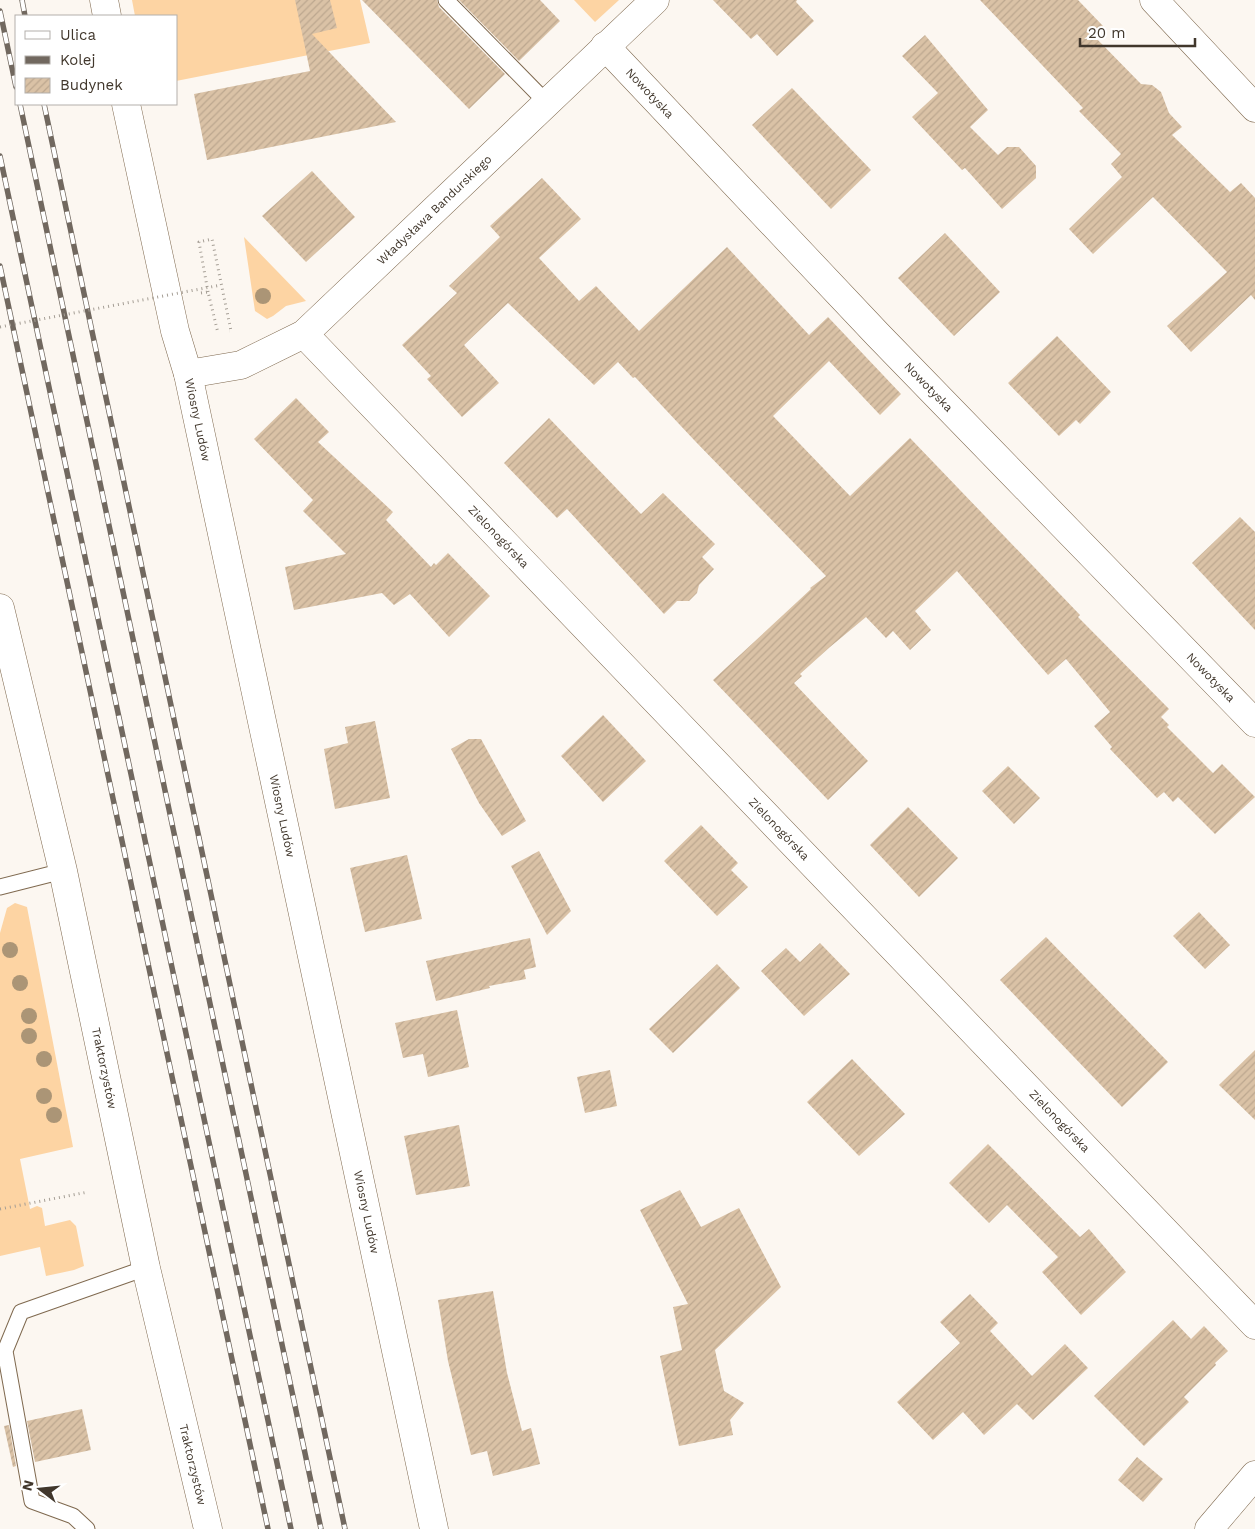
<svg xmlns="http://www.w3.org/2000/svg" width="1255" height="1529" font-family="'Work Sans',sans-serif">
<style>
.grass{fill:#fdd4a3}
.building{fill:url(#building-hatch)}
.lines{fill:none;stroke-linecap:round;stroke-linejoin:round}
.service-casing{stroke:#7f694f;stroke-width:17}
.minor-casing{stroke:#7f694f;stroke-width:29}
.tertiary-casing{stroke:#7f694f;stroke-width:29}
.path{stroke:#a59e95;stroke-width:3;stroke-dasharray:1 4;stroke-linecap:butt}
.service{stroke:#fff;stroke-width:15}
.minor{stroke:#fff;stroke-width:28}
.tertiary{stroke:#fff;stroke-width:28}
.rail-casing{stroke:#71685f;stroke-width:5.5}
.rail{stroke:#fff;stroke-width:4;stroke-dasharray:11;stroke-linecap:butt}
.path-bridge{stroke:#a59e95;stroke-width:3;stroke-dasharray:1 4;stroke-linecap:butt}
.tree{fill:#ab9576}
.labels{text-anchor:middle;stroke-width:4;stroke-linejoin:round;paint-order:stroke}
.street-label{font-size:12px;fill:#41372c;stroke:#fff}
</style>
<defs>
<pattern id="building-hatch" width="6" height="6" patternUnits="userSpaceOnUse" patternTransform="scale(1.25)"><rect width="6" height="6" fill="#dac2a6"/><path d="M-1 1l2-2M0 6l6-6M5 7l2-2" fill="none" stroke="#bca78f"/></pattern>
</defs>
<rect width="100%" height="100%" fill="#fcf7f1"/>
<g class="grass">
<polygon points="132,0 360,0 370,43 176,81 176,16 135,16"/>
<polygon points="574,0 619,0 595,22"/>
<polygon points="244,237 306,301 286,306 273,316 267,319 255,311"/>
<polygon points="15,903 27,907 73,1147 20,1159 30,1209 37,1206 42,1208 45,1226 70,1220 76,1226 84,1266 74,1270 46,1276 40,1247 0,1256 0,933 7,908"/>
</g>
<g class="building">
<polygon points="295,0 330,0 337,28 312,34 396,122 207,160 194,94 310,71"/>
<polygon points="362,0 437,0 439,7 505,74 469,109"/>
<polygon points="459,0 540,0 560,21 519,61"/>
<polygon points="713,0 797,0 796,2 814,21 777,56 757,34 751,39"/>
<polygon points="980,0 1078,0 1103,26 1093,35 1141,84 1152,85 1161,92 1169,113 1182,127 1172,135 1230,192 1241,183 1255,198 1255,300 1251,295 1191,352 1167,326 1227,272 1153,197 1093,254 1069,229 1122,177 1111,164 1121,154 1079,111 1083,108"/>
<polygon points="925,35 988,110 970,127 998,155 1007,147 1019,147 1036,166 1036,178 1002,209 965,168 962,170 912,117 938,93 902,56"/>
<polygon points="792,88 871,170 831,209 752,125"/>
<polygon points="312,171 355,217 306,262 262,216"/>
<polygon points="542,178 581,219 539,258 579,301 596,286 639,331 727,247 809,335 828,317 901,394 880,415 829,361 773,416 850,496 910,438 1080,615 1078,617 1169,709 1161,717 1169,725 1167,727 1213,773 1222,764 1255,797 1215,834 1178,797 1173,802 1164,792 1157,798 1110,749 1112,747 1094,726 1110,712 1066,659 1048,675 957,571 915,611 931,630 910,650 893,631 886,638 866,617 830,647 800,674 802,676 794,683 868,761 828,800 713,680 811,589 810,588 826,576 695,441 635,377 633,378 618,362 594,385 508,303 464,345 499,383 462,417 427,379 431,376 402,345 457,293 449,286 500,237 490,226"/>
<polygon points="945,233 1000,292 954,336 898,278"/>
<polygon points="1057,336 1111,392 1080,424 1076,420 1059,436 1008,383"/>
<polygon points="296,398 329,432 318,442 393,512 386,520 431,567 434,563 436,565 448,553 490,596 449,637 410,594 394,605 382,593 294,610 285,567 346,554 303,511 313,500 254,439"/>
<polygon points="549,418 641,514 663,493 715,544 702,557 714,569 699,585 697,593 689,601 677,601 664,614 567,509 557,518 504,463"/>
<polygon points="1240,517 1255,532 1255,630 1192,563"/>
<polygon points="603,715 646,761 603,802 561,756"/>
<polygon points="375,721 390,798 335,809 324,749 348,743 345,727"/>
<polygon points="469,739 481,739 526,821 502,836 479,803 451,749"/>
<polygon points="1008,766 1040,798 1014,824 982,791"/>
<polygon points="908,807 958,858 919,897 870,845"/>
<polygon points="701,825 738,863 731,870 748,887 717,916 664,861"/>
<polygon points="539,851 571,911 547,935 511,866"/>
<polygon points="407,855 422,919 365,932 350,868"/>
<polygon points="1199,912 1230,945 1205,969 1173,936"/>
<polygon points="1046,937 1168,1062 1122,1107 1000,980"/>
<polygon points="530,938 536,967 524,970 526,979 489,986 490,988 436,1001 426,961"/>
<polygon points="820,943 850,974 804,1016 761,971 786,948 800,962"/>
<polygon points="717,964 740,988 673,1053 649,1029"/>
<polygon points="457,1010 469,1067 428,1077 423,1054 403,1058 395,1023"/>
<polygon points="1255,1050 1255,1120 1219,1085"/>
<polygon points="852,1059 905,1114 859,1156 807,1102"/>
<polygon points="610,1070 617,1106 585,1113 577,1077"/>
<polygon points="459,1125 470,1186 416,1195 404,1136"/>
<polygon points="988,1144 1080,1237 1089,1229 1126,1272 1081,1315 1042,1272 1058,1257 1007,1205 989,1223 949,1183"/>
<polygon points="680,1190 701,1227 739,1208 781,1287 715,1350 724,1391 744,1403 730,1420 733,1435 679,1446 660,1356 682,1350 673,1307 688,1304 640,1210"/>
<polygon points="493,1291 507,1373 522,1431 531,1428 540,1464 493,1476 487,1451 471,1455 448,1361 438,1300"/>
<polygon points="970,1294 998,1323 990,1331 1032,1376 1065,1344 1088,1368 1033,1420 1017,1404 984,1435 963,1412 933,1440 897,1402 960,1343 940,1322"/>
<polygon points="1173,1320 1191,1339 1204,1326 1228,1351 1215,1363 1216,1365 1184,1397 1189,1402 1144,1446 1094,1396"/>
<polygon points="82,1409 91,1450 35,1462 27,1421"/>
<polygon points="9,1425 16,1466 13,1467 4,1426"/>
<polygon points="1137,1457 1163,1479 1143,1502 1118,1480"/>
</g>
<g class="lines">
<g class="service-casing">
<g id="service">
<polyline points="446,0 547,103"/>
<polyline points="0,887 63,871"/>
<polyline points="87,1529 73,1516 32,1501 5,1351 21,1312 146,1268"/>
</g>
</g>
<g class="minor-casing">
<g id="minor">
<polyline points="104,0 107,16"/>
<polyline points="1154,0 1255,108"/>
<path id="s1" d="M 605,46 L 878,335 L 1255,723"/>
<path id="s2" d="M 126,104 L 175,331 L 188,374 L 434,1529"/>
<path id="s3" d="M 304,334 L 1255,1325"/>
<path id="s4" d="M 188,374 L 241,365 L 304,334 L 655,0"/>
</g>
</g>
<g class="tertiary-casing">
<g id="tertiary">
<path id="s5" d="M 0,608 L 63,871 L 146,1268 L 208,1529"/>
<polyline points="1209,1529 1255,1475"/>
</g>
</g>
<g class="path">
<polyline points="208,292 199,242 212,239 231,331 229,331"/>
<polyline points="201,293 208,292 218,333"/>
<polyline points="0,1209 88,1192"/>
</g>
<use href="#service" class="service"/>
<use href="#minor" class="minor"/>
<use href="#tertiary" class="tertiary"/>
<g class="rail-casing">
<g id="rail">
<polyline points="22,0 25,16"/>
<polyline points="0,11 16,87"/>
<polyline points="20,104 321,1529"/>
<polyline points="44,104 345,1529"/>
<polyline points="0,156 291,1529"/>
<polyline points="0,266 268,1529"/>
</g>
</g>
<use href="#rail" class="rail"/>
<polyline class="path-bridge" points="0,327 221,285"/>
</g>
<g class="tree">
<circle cx="263" cy="296" r="8"/>
<circle cx="10" cy="950" r="8"/>
<circle cx="20" cy="983" r="8"/>
<circle cx="29" cy="1016" r="8"/>
<circle cx="29" cy="1036" r="8"/>
<circle cx="44" cy="1059" r="8"/>
<circle cx="44" cy="1096" r="8"/>
<circle cx="54" cy="1115" r="8"/>
</g>
<g class="labels">
<g class="street-label">
<text dy="4" stroke="none"><textPath href="#s1" startOffset="65">Nowotyska</textPath></text>
<text dy="4" stroke="none"><textPath href="#s4" startOffset="304">Władysława Bandurskiego</textPath></text>
<text dy="4" stroke="none"><textPath href="#s1" startOffset="470">Nowotyska</textPath></text>
<text dy="4" stroke="none"><textPath href="#s2" startOffset="324">Wiosny Ludów</textPath></text>
<text dy="4" stroke="none"><textPath href="#s3" startOffset="281">Zielonogórska</textPath></text>
<text dy="4" stroke="none"><textPath href="#s1" startOffset="875">Nowotyska</textPath></text>
<text dy="4" stroke="none"><textPath href="#s2" startOffset="729">Wiosny Ludów</textPath></text>
<text dy="4" stroke="none"><textPath href="#s3" startOffset="686">Zielonogórska</textPath></text>
<text dy="4" stroke="none"><textPath href="#s5" startOffset="472">Traktorzystów</textPath></text>
<text dy="4" stroke="none"><textPath href="#s3" startOffset="1091">Zielonogórska</textPath></text>
<text dy="4" stroke="none"><textPath href="#s2" startOffset="1134">Wiosny Ludów</textPath></text>
<text dy="4" stroke="none"><textPath href="#s5" startOffset="878">Traktorzystów</textPath></text>
</g>
</g>
<rect x="15" y="15" width="162" height="90" fill="#ffffff" stroke="#b3afab"/>
<rect x="25" y="31" width="25" height="8" fill="#ffffff" stroke="#b3afab"/>
<text x="60" y="40" font-size="15" fill="#41372c">Ulica</text>
<rect x="25" y="56" width="25" height="8" fill="#71685f" stroke="#b3afab"/>
<text x="60" y="65" font-size="15" fill="#41372c">Kolej</text>
<rect x="25" y="78" width="25" height="15" fill="url(#building-hatch)" stroke="#b3afab"/>
<text x="60" y="90" font-size="15" fill="#41372c">Budynek</text>
<g transform="translate(40 1489) rotate(286)" stroke="#ffffff" stroke-width="4" paint-order="stroke">
<path d="M0-4L9 19L0 12L-9 19Z" fill="#41372c"/>
<text y="-8" font-size="14" font-weight="bold" text-anchor="middle" fill="#41372c">N</text>
</g>
<path d="M1080 38v8h115v-8" fill="none" stroke="#41372c" stroke-width="2.5"/>
<text x="1088" y="38" font-size="15" fill="#41372c" stroke="#ffffff" stroke-width="4" paint-order="stroke">20 m</text>
</svg>
